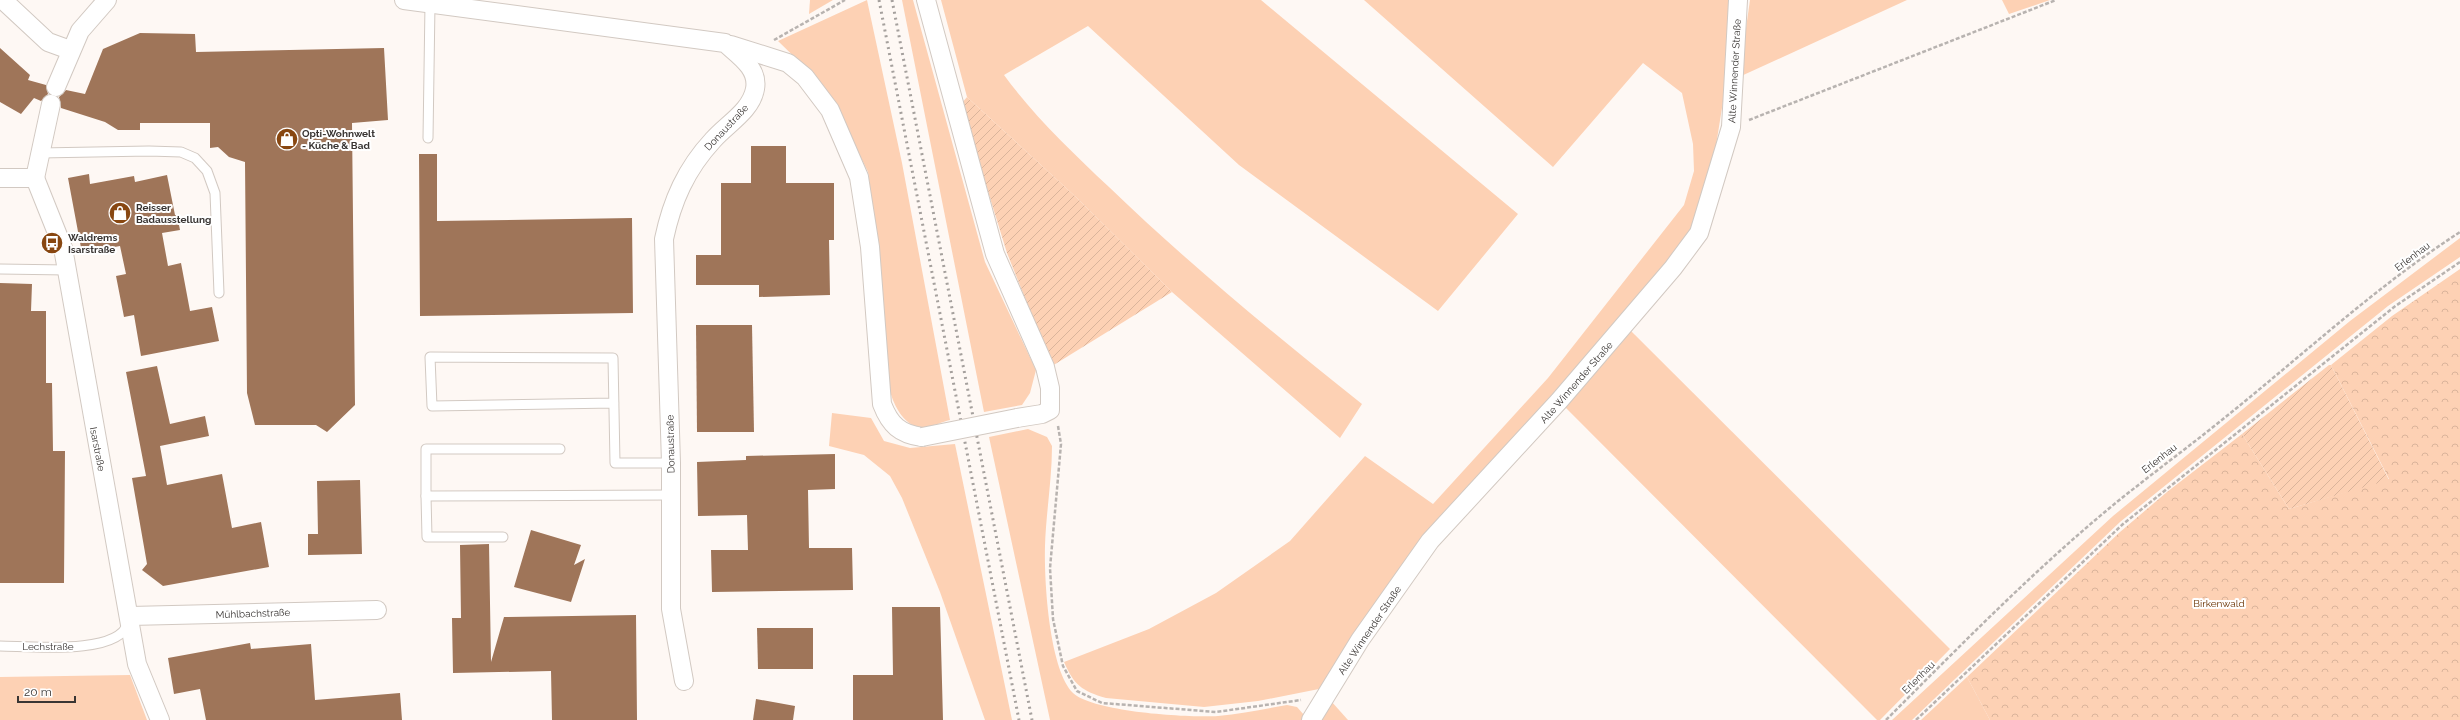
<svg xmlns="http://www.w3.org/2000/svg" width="2460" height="720" font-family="Raleway,sans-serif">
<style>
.grass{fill:#fdd1b4}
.forest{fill:url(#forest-crowns)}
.garden{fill:url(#garden-furrows)}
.building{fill:#9f7559}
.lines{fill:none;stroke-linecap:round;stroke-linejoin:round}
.lane-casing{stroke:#d2c9c2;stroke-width:11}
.street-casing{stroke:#d2c9c2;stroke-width:20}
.path{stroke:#b8b3b0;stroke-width:2.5;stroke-dasharray:4 2;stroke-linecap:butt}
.lane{stroke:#fff;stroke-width:9}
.street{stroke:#fff;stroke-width:18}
.rail{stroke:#a5a09d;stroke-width:3;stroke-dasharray:2 4;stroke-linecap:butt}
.street-bridge-casing{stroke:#d2c9c2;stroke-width:20;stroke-linecap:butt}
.street-bridge{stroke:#fff;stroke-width:18}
.labels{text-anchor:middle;stroke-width:4;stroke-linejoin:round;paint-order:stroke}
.street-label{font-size:10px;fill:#393533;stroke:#fff}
.poi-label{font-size:10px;font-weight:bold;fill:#393533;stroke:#fff;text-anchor:start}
.park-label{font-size:10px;fill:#6a3200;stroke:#fff}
</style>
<defs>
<pattern id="forest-crowns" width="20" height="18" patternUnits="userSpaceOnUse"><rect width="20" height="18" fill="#fdd1b4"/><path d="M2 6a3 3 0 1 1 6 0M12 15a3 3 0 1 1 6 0" fill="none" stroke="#dab49b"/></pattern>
<pattern id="garden-furrows" width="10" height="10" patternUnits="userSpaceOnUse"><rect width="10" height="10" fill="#fdd1b4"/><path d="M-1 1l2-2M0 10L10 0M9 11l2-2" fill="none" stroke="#dab49b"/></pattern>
</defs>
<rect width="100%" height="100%" fill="#fef8f4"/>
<g class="grass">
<polygon points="810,0 833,0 809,14"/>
<path d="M 867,0 L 902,163 L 950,420 C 942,422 934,426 925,427 C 903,429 893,403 888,385 L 881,270 L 868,172 L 840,115 L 816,78 L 778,41 Z"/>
<polygon points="902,0 913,0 985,262 1036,370 1030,393 1022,405 984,412"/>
<path d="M 941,0 L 1261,0 L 1518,214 L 1438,311 L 1239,165 L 1088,26 L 1004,75 C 1034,116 1072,152 1109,187 C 1189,264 1275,335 1362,404 L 1340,438 L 1172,292 L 1077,198 L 967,97 Z"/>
<path d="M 1364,0 L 1733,0 L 1729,64 L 1714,158 L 1694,229 L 1621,318 L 1449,511 L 1324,688 L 1258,701 L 1204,707 L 1106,698 C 1082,691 1074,685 1064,662 L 1149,629 L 1216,593 L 1290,541 L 1365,456 L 1433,504 L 1548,378 L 1684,205 L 1694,171 L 1693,144 L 1682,93 L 1643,63 L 1553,167 Z"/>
<polygon points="1750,0 1907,0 1739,77"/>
<polygon points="2002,0 2050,0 2009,14"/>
<polygon points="2460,238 2460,257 2388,306 2120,522 1912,720 1892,720 2113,516 2350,321"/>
<polygon points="1625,325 1950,649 1880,720 1877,720 1559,401"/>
<polygon points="832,413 871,418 884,441 910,448 955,444 1012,720 985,720 940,592 902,498 890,476 864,455 829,446"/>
<path d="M 1028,429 L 1047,437 L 1052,446 C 1052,479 1046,513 1045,546 C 1044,580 1049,669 1073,693 C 1093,712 1190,718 1218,716 C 1241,714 1264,709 1287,705 L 1297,707 L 1304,715 L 1303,720 L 1050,720 L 989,437 Z"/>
<polygon points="130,675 147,720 0,720 0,677"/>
<polygon points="1967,677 1990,720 1921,720"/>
<polygon points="1331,701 1348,720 1320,720"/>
</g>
<polygon class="forest" points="2460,269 2460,720 1990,720 1967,677 2120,532 2167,492 2242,434 2289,509 2389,479 2331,365 2392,316"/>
<g class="garden">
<polygon points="967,97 1077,198 1172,292 1052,366 1007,253 961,104"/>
<polygon points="2329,365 2331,365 2389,480 2289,509 2242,434"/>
</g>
<g class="building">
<polygon points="140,33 195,34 196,52 384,48 388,120 352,123 355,405 327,432 316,425 255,425 247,393 245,162 229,157 218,147 210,148 210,123 140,123 140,130 118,130 105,122 61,108 59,97 66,90 85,94 103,49"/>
<polygon points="0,48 30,75 28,80 46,85 48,94 41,101 34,98 21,114 0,102"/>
<polygon points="751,146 786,146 786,183 834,183 834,240 829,240 830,295 759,297 759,285 696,285 696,255 721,255 721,183 751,183"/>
<polygon points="419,154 437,154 437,221 632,218 633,313 420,316"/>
<polygon points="89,174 90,184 134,176 135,182 167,175 175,215 177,215 180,230 162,233 168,266 181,263 190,311 212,307 219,341 141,356 134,315 124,317 116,276 126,274 120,246 82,253 68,178"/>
<polygon points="0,283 32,284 31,311 46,311 46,383 52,383 53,451 65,451 64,583 0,583"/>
<polygon points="696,325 752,325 754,432 697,432"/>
<polygon points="157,366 170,424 205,416 209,436 160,446 167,485 222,474 232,528 261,522 269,567 163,586 142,570 147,564 132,478 146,476 126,372"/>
<polygon points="835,454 835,489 808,490 809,548 852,548 853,590 712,592 711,550 748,550 747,515 698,516 697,462 746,460 746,456"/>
<polygon points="360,480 362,554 308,555 308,534 318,534 317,481"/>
<polygon points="531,530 581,545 574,565 585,559 571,602 514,587"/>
<polygon points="489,544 491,662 504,617 636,615 637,720 552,720 551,671 453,673 452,618 461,618 460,545"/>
<polygon points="892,607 940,607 943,720 853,720 853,675 893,675"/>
<polygon points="757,628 813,628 813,669 758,669"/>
<polygon points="250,643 251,649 311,644 315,700 400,693 402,720 206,720 200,689 174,694 168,658"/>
<polygon points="756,699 795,706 793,720 753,720"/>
</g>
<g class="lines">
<g class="lane-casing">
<g id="lane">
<polyline points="428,138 430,4"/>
<polyline points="40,153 149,151 181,152 195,158 207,171 215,193 219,293"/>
<polyline points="0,269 67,270"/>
<polyline points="614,403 432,406 430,357 613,358 615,463 671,463"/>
<polyline points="560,449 426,449 426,496 671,495"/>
<polyline points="426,496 427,537 503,537"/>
<path d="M 0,646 C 27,646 119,656 128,623"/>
</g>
</g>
<g class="street-casing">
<g id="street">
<polyline points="3,0 48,42 70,50"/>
<path d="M 404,0 L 725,43 C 738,55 759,68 755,89 C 751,111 727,124 713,140 C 686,169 672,201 664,239 L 671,463 L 671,609 L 684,681"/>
<polyline points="926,0 995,254 1045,367 1050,388 1050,410 1042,414 1017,418"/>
<path d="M 731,45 L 788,63 L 805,77 L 830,110 L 859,177 L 870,247 L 882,404 C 890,425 900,434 922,437"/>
<polyline points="56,87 80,31 107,0"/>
<polyline points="0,178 35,178"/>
<polyline points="35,178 63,248 137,664 160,720"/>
<polyline points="35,178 51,104"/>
<polyline points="130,616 377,610"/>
<polyline points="1311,720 1360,640 1430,541 1559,401 1673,268 1699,233 1731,127 1738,0"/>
</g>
</g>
<g class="path">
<polyline points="774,40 845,0"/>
<polyline points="1749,120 2056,0"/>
<polyline points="1058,426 1061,444 1050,568 1053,619 1063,666 1077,691 1102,703 1216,712 1301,700"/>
<path d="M 1886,720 C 1959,647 2032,572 2112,506 C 2150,475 2190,446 2228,415 C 2305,353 2377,286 2460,232"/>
<polyline points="1916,720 2123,524 2394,307 2460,262"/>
</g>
<use href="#lane" class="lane"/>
<use href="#street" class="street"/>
<g class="rail">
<polyline points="879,0 1019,720"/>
<polyline points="892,0 1032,720"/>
</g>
<g class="street-bridge-casing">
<polyline id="street-bridge" points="922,437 1017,418"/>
</g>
<use href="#street-bridge" class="street-bridge"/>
</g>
<defs>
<g id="shop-disc" transform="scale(1.15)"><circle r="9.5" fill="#884711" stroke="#fff"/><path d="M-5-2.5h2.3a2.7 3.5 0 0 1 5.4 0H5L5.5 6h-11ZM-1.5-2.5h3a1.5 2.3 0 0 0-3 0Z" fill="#fff"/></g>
<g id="bus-disc" transform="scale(1.15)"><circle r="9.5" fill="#884711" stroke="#fff"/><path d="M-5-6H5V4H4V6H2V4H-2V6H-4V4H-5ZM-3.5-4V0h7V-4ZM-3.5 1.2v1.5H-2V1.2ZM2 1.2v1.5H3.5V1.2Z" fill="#fff"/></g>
</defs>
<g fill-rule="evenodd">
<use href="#shop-disc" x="287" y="139"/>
<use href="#shop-disc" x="120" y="213"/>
<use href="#bus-disc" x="52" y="243"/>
</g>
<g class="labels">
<g class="street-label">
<text transform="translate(1734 71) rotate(-87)" y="4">Alte Winnender Straße</text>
<text transform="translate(726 127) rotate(-47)" y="4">Donaustraße</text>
<text transform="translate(2412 256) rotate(-37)" y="4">Erlenhau</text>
<text transform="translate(1576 382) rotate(-49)" y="4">Alte Winnender Straße</text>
<text transform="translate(670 444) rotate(-91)" y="4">Donaustraße</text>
<text transform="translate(98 449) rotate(79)" y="4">Isarstraße</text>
<text transform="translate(2159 458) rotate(-38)" y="4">Erlenhau</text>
<text transform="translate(253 613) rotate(-2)" y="4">Mühlbachstraße</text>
<text transform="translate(1369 630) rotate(-56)" y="4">Alte Winnender Straße</text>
<text x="48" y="650">Lechstraße</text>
<text transform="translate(1918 677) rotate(-45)" y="4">Erlenhau</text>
</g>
<g class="poi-label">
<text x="302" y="137">Opti-Wohnwelt<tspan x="302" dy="12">- Küche &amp; Bad</tspan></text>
<text x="136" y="211">Reisser<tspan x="136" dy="12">Badausstellung</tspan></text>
<text x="68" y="241">Waldrems<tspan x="68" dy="12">Isarstraße</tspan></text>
</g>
<g class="park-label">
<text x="2219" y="607">Birkenwald</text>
</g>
</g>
<path d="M18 696v6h57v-6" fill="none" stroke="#393533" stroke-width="2"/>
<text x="24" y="696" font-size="12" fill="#393533" stroke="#ffffff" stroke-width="3" paint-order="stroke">20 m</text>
</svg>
